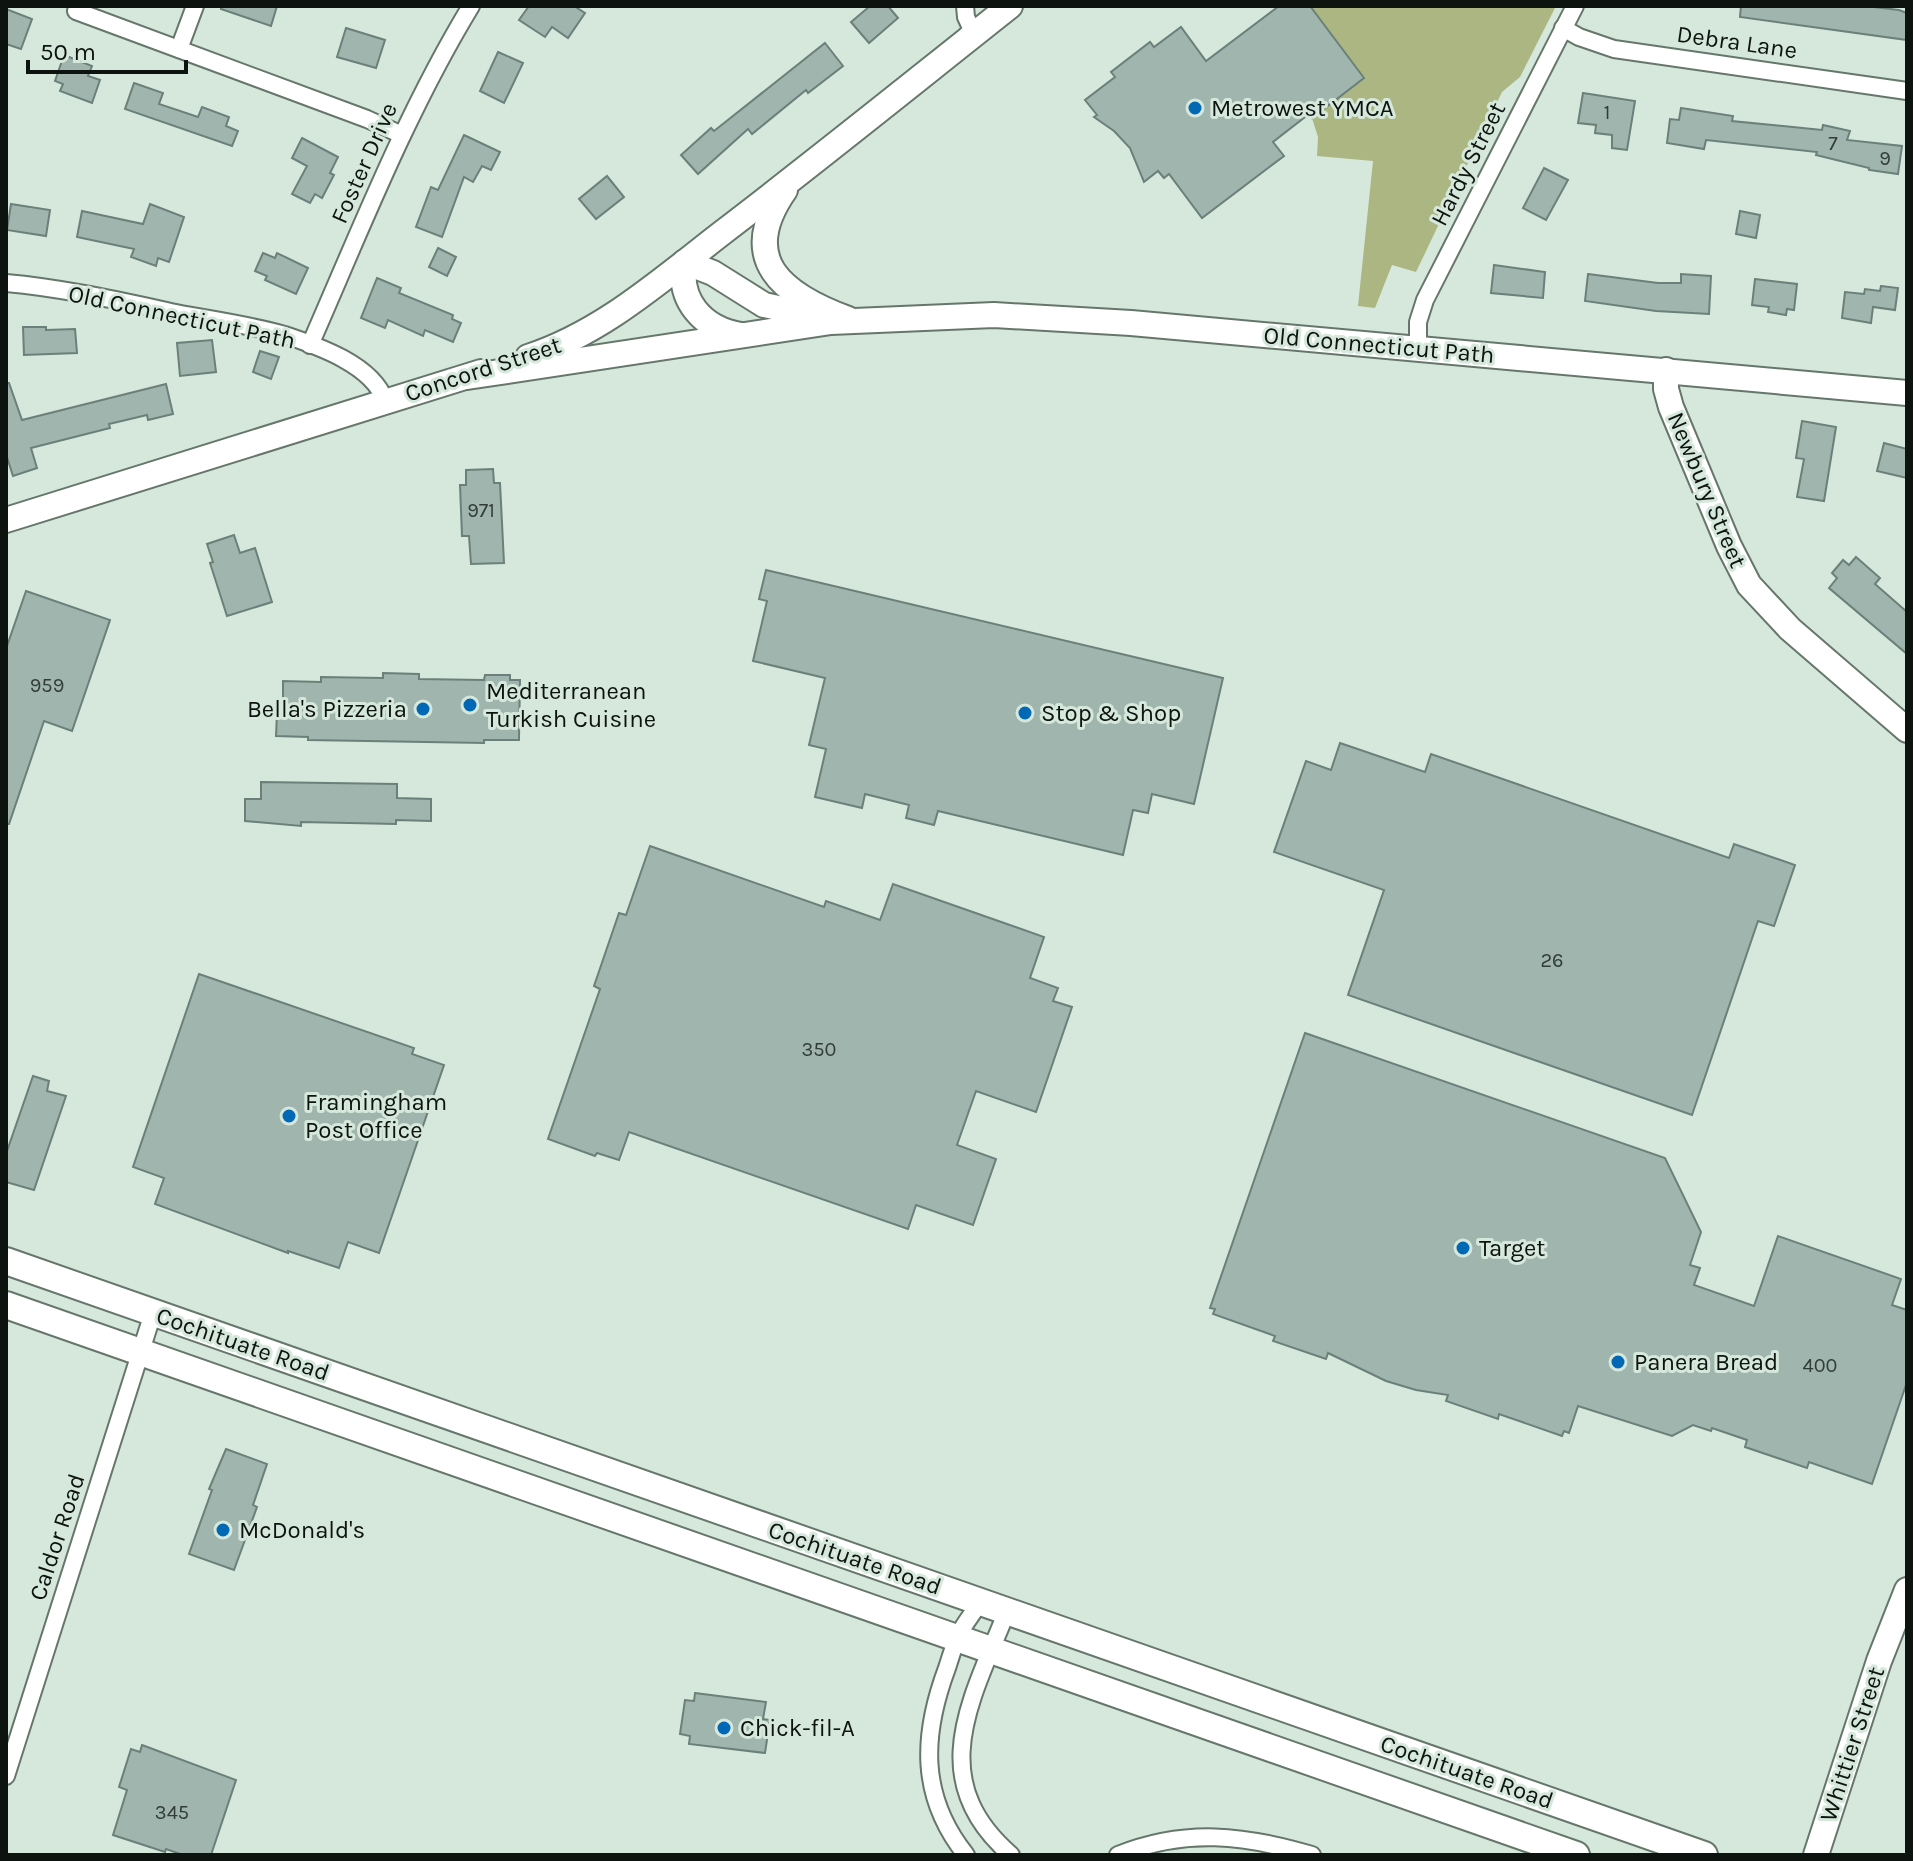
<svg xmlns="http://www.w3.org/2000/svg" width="1913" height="1861" font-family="Karla,sans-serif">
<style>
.green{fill:#acb682}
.building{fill:#9fb5ae;stroke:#6b807a;stroke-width:2}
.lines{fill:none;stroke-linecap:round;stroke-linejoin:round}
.street-casing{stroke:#66766b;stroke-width:20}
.secondary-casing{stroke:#66766b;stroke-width:28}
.primary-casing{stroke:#66766b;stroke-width:30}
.street{stroke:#fff;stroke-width:16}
.secondary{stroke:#fff;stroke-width:24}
.primary{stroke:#fff;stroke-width:26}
.poi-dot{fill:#0068b4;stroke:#d5e8db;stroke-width:3}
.labels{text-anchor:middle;stroke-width:6;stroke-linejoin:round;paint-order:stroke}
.number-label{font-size:20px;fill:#323c37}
.street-label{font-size:24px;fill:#0d130f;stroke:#d5e8db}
.poi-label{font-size:24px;fill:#0d130f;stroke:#d5e8db;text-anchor:start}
</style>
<rect width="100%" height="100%" fill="#d5e8db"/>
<polygon class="green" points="1310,6 1556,6 1520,77 1502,92 1416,272 1392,265 1375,308 1358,306 1373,161 1317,156 1318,137 1312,118 1364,78"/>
<g class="building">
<polygon points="221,6 277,6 271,26 221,9"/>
<polygon points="529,6 574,6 585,13 568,38 552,27 545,37 519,20"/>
<polygon points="870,6 888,6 898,18 869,43 851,22"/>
<polygon points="1279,6 1310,6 1364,78 1312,118 1309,114 1273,142 1284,156 1202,218 1169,174 1164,178 1158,171 1144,182 1130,148 1114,131 1094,117 1097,115 1085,100 1115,77 1111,72 1150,42 1154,47 1181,27 1206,61"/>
<polygon points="1741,6 1865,6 1899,10 1907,13 1907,40 1740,17"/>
<polygon points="6,9 32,19 21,49 6,44"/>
<polygon points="346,28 385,40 376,68 337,57"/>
<polygon points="825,43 843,66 808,93 806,90 752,134 748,129 698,174 681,155 711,128 714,131"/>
<polygon points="498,52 523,63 504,103 480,91"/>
<polygon points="64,55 92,66 88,76 100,80 92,103 60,91 63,84 55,81"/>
<polygon points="134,83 163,93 159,104 198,117 202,107 229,117 226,126 238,131 232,146 125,109"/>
<polygon points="1583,93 1635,101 1627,150 1612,148 1612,135 1595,133 1596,125 1578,123"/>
<polygon points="1681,108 1733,116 1732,121 1822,130 1823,125 1850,131 1847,140 1902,146 1898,174 1869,170 1869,168 1816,155 1817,152 1706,140 1704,149 1667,143 1670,119 1679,120"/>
<polygon points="464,135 500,152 491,170 482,166 473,182 464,177 442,237 416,227 431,187 438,190"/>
<polygon points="302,138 338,157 330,173 334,175 322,198 315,194 310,203 292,194 307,166 292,158"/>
<polygon points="1544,168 1568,180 1546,220 1523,208"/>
<polygon points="607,176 624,197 596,219 579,199"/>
<polygon points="11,204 50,210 46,236 7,230"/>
<polygon points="150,204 184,217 169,262 158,258 156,266 131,257 134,249 77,237 82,211 143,224"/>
<polygon points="1740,211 1760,215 1756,238 1736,234"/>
<polygon points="438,248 456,257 447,276 429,267"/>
<polygon points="263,253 275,258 277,253 308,268 296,294 265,280 267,276 255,271"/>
<polygon points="1494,265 1545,272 1543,298 1491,293"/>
<polygon points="1588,274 1658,283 1681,283 1681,274 1711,276 1709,314 1656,311 1585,301"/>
<polygon points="377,278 401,288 399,293 453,315 452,319 461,323 453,342 425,330 423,336 388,320 385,328 361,318"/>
<polygon points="1755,279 1797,284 1794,310 1787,309 1786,315 1768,312 1769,307 1752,305"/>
<polygon points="1881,286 1898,288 1895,310 1873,307 1871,323 1842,318 1845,292 1864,294 1865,289 1880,291"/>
<polygon points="23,327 46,327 46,330 75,329 77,353 24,355"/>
<polygon points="212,340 216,372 180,376 177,343"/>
<polygon points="260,351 279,357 271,379 253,372"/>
<polygon points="6,383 9,383 22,420 166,384 173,414 148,420 147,415 109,424 110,428 31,448 37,468 13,476 6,454"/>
<polygon points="1802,421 1836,427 1824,501 1797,497 1804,459 1796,458"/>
<polygon points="1884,443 1907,449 1907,478 1877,471"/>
<polygon points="493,469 494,483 500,483 504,563 471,564 469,536 462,536 460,485 466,485 466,470"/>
<polygon points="234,535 240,553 255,548 272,602 227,616 210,563 213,562 207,544"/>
<polygon points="1856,557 1880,578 1875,584 1907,612 1907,654 1829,588 1837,578 1832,573 1843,560 1849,565"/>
<polygon points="766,570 1223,678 1194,804 1152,794 1148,813 1133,810 1123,855 938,811 934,825 906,818 909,805 865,794 862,808 815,797 826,749 809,745 825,678 753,661 767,601 759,599"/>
<polygon points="26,591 110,620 72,731 44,721 9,824 6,824 6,649"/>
<polygon points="383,673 419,674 419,679 484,680 485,675 510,675 510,680 520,680 519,740 484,740 484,743 308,740 308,737 276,736 277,713 283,714 283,681 321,682 321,677 383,678"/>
<polygon points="1340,743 1425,772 1431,754 1729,858 1734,844 1795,865 1774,926 1758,921 1692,1115 1348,995 1384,890 1274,852 1306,761 1331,770"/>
<polygon points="261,782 397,784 397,798 431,799 431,821 396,820 396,824 301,822 301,826 245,821 245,799 261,799"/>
<polygon points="650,846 824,907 826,901 880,920 893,884 1044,937 1030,978 1058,988 1053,1001 1072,1007 1036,1112 976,1091 957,1145 996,1159 973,1225 916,1205 908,1229 629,1132 619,1160 597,1153 595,1156 548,1139 600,989 594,986 619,913 626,915"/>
<polygon points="199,974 414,1048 412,1054 444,1065 379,1253 348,1242 339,1268 288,1251 288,1253 155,1204 164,1178 133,1167"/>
<polygon points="1305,1033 1665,1158 1701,1232 1690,1265 1700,1268 1694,1285 1754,1306 1778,1236 1901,1279 1892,1305 1907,1310 1907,1382 1872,1484 1809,1462 1807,1468 1745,1447 1747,1440 1712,1428 1711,1431 1693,1425 1672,1436 1578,1406 1569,1433 1564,1431 1562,1436 1499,1414 1498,1419 1446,1401 1448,1395 1416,1390 1386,1381 1328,1353 1326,1359 1273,1341 1275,1336 1213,1314 1215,1309 1210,1308"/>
<polygon points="33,1076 49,1081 47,1091 66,1096 34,1190 6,1182 6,1154"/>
<polygon points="226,1449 267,1464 253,1505 257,1507 234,1570 189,1554 212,1490 209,1489"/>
<polygon points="695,1693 766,1702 763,1719 770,1720 765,1753 689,1744 690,1736 680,1734 685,1700 694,1701"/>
<polygon points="142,1745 236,1780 211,1855 183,1855 166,1849 165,1852 113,1835 127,1790 119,1787 131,1749 140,1752"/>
</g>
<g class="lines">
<g class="street-casing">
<g id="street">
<polyline points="76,11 367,119 402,135"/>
<polyline points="1563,28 1579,37 1614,49 1907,91"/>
<polyline points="962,40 972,30 966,17 965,6"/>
<polyline points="179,49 195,6"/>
<path d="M 6,283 C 63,288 120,301 176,313 C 212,320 250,325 285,335 C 318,346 373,365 385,401"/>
<path d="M 310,345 C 360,231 406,113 471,6"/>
<polyline points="1418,347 1418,322 1425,300 1575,6"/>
<path d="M 1007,1611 C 972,1699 923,1779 1011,1855"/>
<polyline points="6,1776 153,1313"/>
<path d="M 966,1855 C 919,1796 922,1735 947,1668 C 951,1656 954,1644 960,1633 C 965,1622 974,1613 980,1601"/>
<path d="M 1118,1855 C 1186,1828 1244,1835 1312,1855"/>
</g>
</g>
<g class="secondary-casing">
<g id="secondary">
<path d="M 785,190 C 736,260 783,295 848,319"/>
<polyline points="685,262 713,273 764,305 820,317"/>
<path d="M 685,262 C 677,300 703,329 741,335"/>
<path d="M 528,357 C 602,333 661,280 722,233 C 819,159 914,82 1010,6"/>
<polyline points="1666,370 1666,389 1671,407 1729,546 1749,585 1790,629 1907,730"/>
<polyline points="467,377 831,322 994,315 1131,323 1907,393"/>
<polyline points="6,520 481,372"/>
<polyline points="1816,1855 1879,1661 1907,1590"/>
</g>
</g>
<g class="primary-casing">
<g id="primary">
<polyline points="6,1261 1704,1855"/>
<polyline points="6,1305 1576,1855"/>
</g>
</g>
<use href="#street" class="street"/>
<use href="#secondary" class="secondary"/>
<use href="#primary" class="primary"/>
</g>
<g class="poi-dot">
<circle cx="1195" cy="108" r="8"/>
<circle cx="470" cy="705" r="8"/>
<circle cx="423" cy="709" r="8"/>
<circle cx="1025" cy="713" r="8"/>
<circle cx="289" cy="1116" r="8"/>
<circle cx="1463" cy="1248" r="8"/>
<circle cx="1618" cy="1362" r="8"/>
<circle cx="223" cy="1530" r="8"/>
<circle cx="724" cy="1728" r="8"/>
</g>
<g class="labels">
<g class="number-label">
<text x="1607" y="119">1</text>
<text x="1833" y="150">7</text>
<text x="1885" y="165">9</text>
<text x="481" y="517">971</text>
<text x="47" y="692">959</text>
<text x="1552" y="967">26</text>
<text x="819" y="1056">350</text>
<text x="1820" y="1372">400</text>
<text x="172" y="1819">345</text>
</g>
<g class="street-label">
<text transform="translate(1737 42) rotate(8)" y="8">Debra Lane</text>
<text transform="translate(364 163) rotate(-66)" y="8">Foster Drive</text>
<text transform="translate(1468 164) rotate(-63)" y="8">Hardy Street</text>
<text transform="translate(182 317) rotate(12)" y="8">Old Connecticut Path</text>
<text transform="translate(1379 345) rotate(5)" y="8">Old Connecticut Path</text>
<text transform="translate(483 369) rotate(-18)" y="8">Concord Street</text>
<text transform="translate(1707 490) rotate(67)" y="8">Newbury Street</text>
<text transform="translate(243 1344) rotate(19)" y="8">Cochituate Road</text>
<text transform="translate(57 1537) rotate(-72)" y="8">Caldor Road</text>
<text transform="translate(855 1558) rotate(19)" y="8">Cochituate Road</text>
<text transform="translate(1852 1744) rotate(-72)" y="8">Whittier Street</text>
<text transform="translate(1467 1772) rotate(19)" y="8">Cochituate Road</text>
</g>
<g class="poi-label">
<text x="1211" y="116">Metrowest YMCA</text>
<text x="486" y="699">Mediterranean<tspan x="486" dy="28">Turkish Cuisine</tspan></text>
<text x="407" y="717" text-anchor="end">Bella's Pizzeria</text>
<text x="1041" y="721">Stop &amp; Shop</text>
<text x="305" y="1110">Framingham<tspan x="305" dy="28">Post Office</tspan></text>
<text x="1479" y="1256">Target</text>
<text x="1634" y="1370">Panera Bread</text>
<text x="239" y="1538">McDonald's</text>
<text x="740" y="1736">Chick-fil-A</text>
</g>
</g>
<rect width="1913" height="1861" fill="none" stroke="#0d130f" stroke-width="16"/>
<path d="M28 60v12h158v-12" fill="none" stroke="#0d130f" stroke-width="4"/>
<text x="40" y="60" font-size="24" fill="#0d130f" stroke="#d5e8db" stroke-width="6" paint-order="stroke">50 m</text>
</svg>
